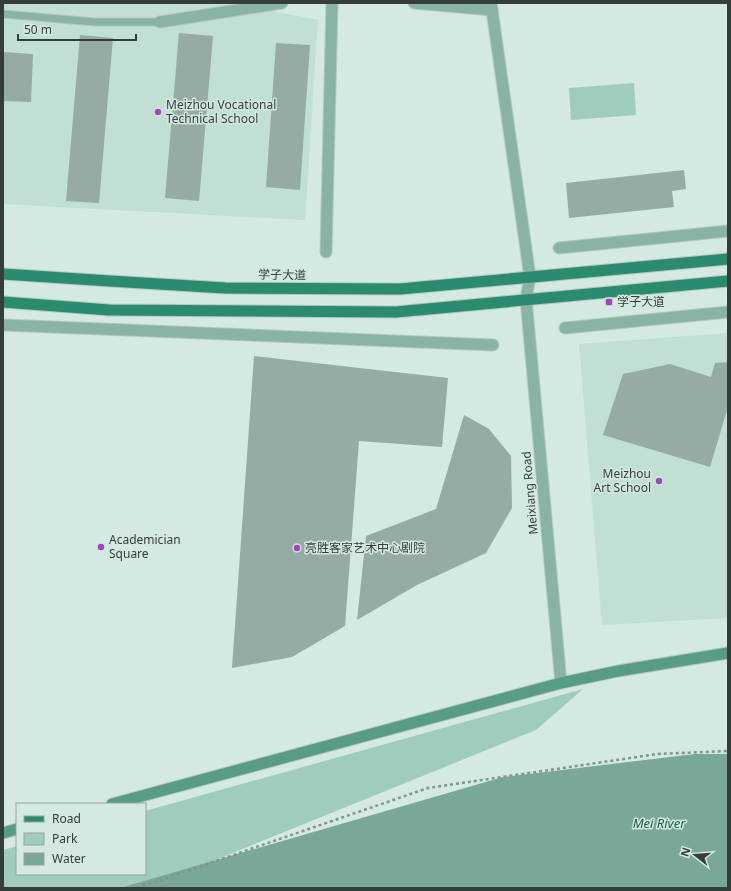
<svg xmlns="http://www.w3.org/2000/svg" width="731" height="891" font-family="'Noto Sans','Noto Sans SC',sans-serif">
<style>
.built{fill:#c1dfd3}
.green{fill:#a0cdbb}
.water{fill:#7aa897}
.building{fill:#96aba3}
.lines{fill:none;stroke-linecap:round;stroke-linejoin:round}
.service-casing{stroke:#b3c7bf;stroke-width:9}
.minor-casing{stroke:#b3c7bf;stroke-width:13}
.tertiary-casing{stroke:#b3c7bf;stroke-width:13}
.secondary-casing{stroke:#b3c7bf;stroke-width:13}
.primary-casing{stroke:#b3c7bf;stroke-width:13}
.path{stroke:#83938d;stroke-width:2.5;stroke-dasharray:3 3;stroke-linecap:butt}
.service{stroke:#89b4a4;stroke-width:7}
.minor{stroke:#89b4a4;stroke-width:11}
.tertiary{stroke:#89b4a4;stroke-width:11}
.secondary{stroke:#589c85;stroke-width:11}
.primary{stroke:#2b8b6f;stroke-width:11}
.poi-dot{fill:#a048b5;stroke:#d3e9e1;stroke-width:1.5}
.labels{text-anchor:middle;stroke-width:3;stroke-linejoin:round;paint-order:stroke}
.poi-label{font-size:12px;fill:#343d39;stroke:#d3e9e1;text-anchor:start}
.street-label{font-size:12px;fill:#343d39;stroke:#d3e9e1}
.water-label{font-size:13px;font-style:italic;fill:#1c5846;stroke:#d3e9e1}
</style>
<rect width="100%" height="100%" fill="#d3e9e1"/>
<g class="built">
<polygon points="3,3 232,3 318,20 305,220 3,204"/>
<polygon points="728,333 728,618 602,625 579,344"/>
</g>
<g class="green">
<polygon points="634,83 636,115 571,120 569,88"/>
<polygon points="583,689 536,730 146,888 3,888 3,850 17,846 17,874 145,874 145,811"/>
</g>
<polygon class="water" points="695,754 728,754 728,888 120,888 503,777"/>
<g class="building">
<polygon points="179,33 213,36 199,201 165,198"/>
<polygon points="80,35 113,38 99,203 66,201"/>
<polygon points="276,43 310,45 300,190 266,187"/>
<polygon points="3,52 33,54 31,102 3,101"/>
<polygon points="684,170 686,189 672,191 674,207 569,218 566,183"/>
<polygon points="254,356 448,378 442,447 359,441 345,626 292,657 232,668"/>
<polygon points="728,362 728,407 710,467 603,435 623,374 670,364 711,377 715,363"/>
<polygon points="464,415 489,429 511,456 512,508 486,553 417,585 357,620 366,536 436,509"/>
</g>
<g class="lines">
<g class="service-casing">
<polyline id="service" points="3,14 94,22 160,22"/>
</g>
<g class="minor-casing">
<g id="minor">
<polyline points="414,3 492,10"/>
<polyline points="491,3 530,277 526,299"/>
<polyline points="160,22 282,3"/>
<polyline points="559,248 728,231"/>
<polyline points="326,252 332,3"/>
<polyline points="3,325 493,345"/>
<polyline points="565,328 728,312"/>
</g>
</g>
<g class="tertiary-casing">
<polyline id="tertiary" points="526,299 561,683"/>
</g>
<g class="secondary-casing">
<g id="secondary">
<polyline points="112,804 561,683 618,671 728,653"/>
<polyline points="3,833 17,829"/>
</g>
</g>
<g class="primary-casing">
<g id="primary">
<polyline points="3,274 110,281 225,288 400,289 728,259"/>
<polyline points="3,302 109,310 396,312 728,281"/>
</g>
</g>
<polyline class="path" points="137,888 428,788 657,754 728,751"/>
<use href="#service" class="service"/>
<use href="#minor" class="minor"/>
<use href="#tertiary" class="tertiary"/>
<use href="#secondary" class="secondary"/>
<use href="#primary" class="primary"/>
</g>
<g class="poi-dot">
<circle cx="158" cy="112" r="4"/>
<rect x="605" y="298" width="8" height="8" rx="2"/>
<circle cx="659" cy="481" r="4"/>
<circle cx="101" cy="547" r="4"/>
<circle cx="297" cy="548" r="4"/>
</g>
<g class="labels">
<g class="poi-label">
<text x="166" y="109">Meizhou Vocational<tspan x="166" dy="14">Technical School</tspan></text>
<text x="617" y="306">学子大道</text>
<text x="651" y="478" text-anchor="end">Meizhou<tspan x="651" dy="14">Art School</tspan></text>
<text x="109" y="544">Academician<tspan x="109" dy="14">Square</tspan></text>
<text x="305" y="552">亮胜客家艺术中心剧院</text>
</g>
<g class="street-label">
<text transform="translate(282 275) rotate(1)" y="4">学子大道</text>
<text transform="translate(530 493) rotate(-95)" y="4">Meixiang Road</text>
</g>
<g class="water-label">
<text x="659" y="828">Mei River</text>
</g>
</g>
<rect width="731" height="891" fill="none" stroke="#343d39" stroke-width="8"/>
<rect x="16" y="803" width="130" height="72" fill="#d3e9e1" stroke="#93a49e"/>
<rect x="24" y="816" width="20" height="6" fill="#2b8b6f" stroke="#93a49e"/>
<text x="52" y="823" font-size="12" fill="#343d39">Road</text>
<rect x="24" y="833" width="20" height="12" fill="#a0cdbb" stroke="#93a49e"/>
<text x="52" y="843" font-size="12" fill="#343d39">Park</text>
<rect x="24" y="853" width="20" height="12" fill="#7aa897" stroke="#93a49e"/>
<text x="52" y="863" font-size="12" fill="#343d39">Water</text>
<g transform="translate(695 855) rotate(287)" stroke="#d3e9e1" stroke-width="3" paint-order="stroke">
<path d="M0-3L7 15L0 10L-7 15Z" fill="#343d39"/>
<text y="-6" font-size="11" font-weight="bold" text-anchor="middle" fill="#343d39">N</text>
</g>
<path d="M18 34v6h118v-6" fill="none" stroke="#343d39" stroke-width="2"/>
<text x="24" y="34" font-size="12" fill="#343d39" stroke="#d3e9e1" stroke-width="3" paint-order="stroke">50 m</text>
</svg>
